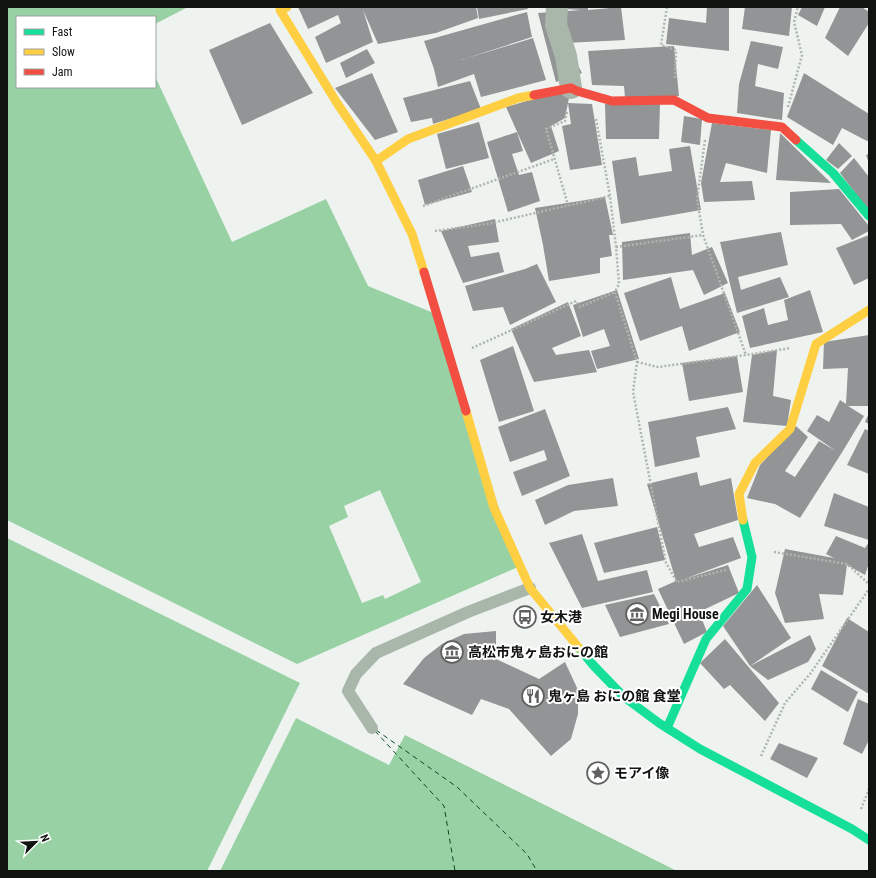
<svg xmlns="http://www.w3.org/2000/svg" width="876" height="878" font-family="'Roboto Condensed','Noto Sans JP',sans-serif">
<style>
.water{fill:#97d1a4}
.pier{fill:#eff3f0}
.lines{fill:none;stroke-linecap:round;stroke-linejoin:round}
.ferry{stroke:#0b4921;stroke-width:1;stroke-dasharray:5 4;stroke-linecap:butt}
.building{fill:#929495}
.path{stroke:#adb6af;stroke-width:2.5;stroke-dasharray:2 2;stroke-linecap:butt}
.lane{stroke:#a9b7ab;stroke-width:12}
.street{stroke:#a9b7ab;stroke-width:22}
.fast{stroke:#16e098;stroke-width:9}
.slow{stroke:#ffcf43;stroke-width:9}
.jam{stroke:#f24e42;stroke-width:9}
.labels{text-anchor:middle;stroke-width:4;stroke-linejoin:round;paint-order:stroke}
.poi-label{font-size:14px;font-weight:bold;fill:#111311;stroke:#fff;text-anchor:start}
</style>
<rect width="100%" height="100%" fill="#eff3f0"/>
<g class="water">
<polygon points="7,7 188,7 155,24 155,17 17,17 17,87 155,87 155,76 232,242 326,199 368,286 436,314 518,567 297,664 7,520"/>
<polygon points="7,538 300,683 207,871 7,871"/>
<polygon points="296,718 389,765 405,735 677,871 220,871"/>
</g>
<polygon class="pier" points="380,490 421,582 385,599 383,595 362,603 329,526 348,517 344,506"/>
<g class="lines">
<g class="ferry">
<polyline points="376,730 457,787 527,854 537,871"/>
<polyline points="375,731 444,806 455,871"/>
</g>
</g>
<g class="building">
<polygon points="298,7 476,7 478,18 436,33 378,44 363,10 373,42 326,63 315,37 341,23 338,15 308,29"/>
<polygon points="477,7 527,7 528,9 479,19"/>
<polygon points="565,7 588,7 588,10 621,7 625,40 566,43 582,73 556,82 538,13 581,10 565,9"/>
<polygon points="707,7 729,7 729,51 666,44 669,18 706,23"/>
<polygon points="745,7 792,7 789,36 742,29"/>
<polygon points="802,7 825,7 817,26 798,15"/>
<polygon points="840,7 862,7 869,12 869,23 848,56 825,38"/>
<polygon points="527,12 532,37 461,60 533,38 546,80 481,97 474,74 438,87 434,69 424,41"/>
<polygon points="270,23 313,93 242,125 209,50"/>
<polygon points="751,41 783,47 778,69 758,64 755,86 784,93 782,120 737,113 739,84"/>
<polygon points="674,46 679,96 625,98 624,86 592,85 588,51"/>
<polygon points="367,49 375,63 346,78 340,63"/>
<polygon points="372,73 398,132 375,140 335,88"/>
<polygon points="804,73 869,114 869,140 867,141 842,128 833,145 787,117"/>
<polygon points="470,81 481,109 433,124 432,118 411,122 403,98"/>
<polygon points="571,88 565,118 551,126 559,151 531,163 506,107"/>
<polygon points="568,103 592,104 602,165 570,170 562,126 571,124"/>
<polygon points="605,104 660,104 659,139 606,139"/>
<polygon points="684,116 702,119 700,145 681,142"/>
<polygon points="479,122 489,158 446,169 437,134"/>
<polygon points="712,123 771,130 767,173 726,163 720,182 752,181 755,200 704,202 701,183"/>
<polygon points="517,132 523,151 512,154 519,175 532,172 540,201 508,212 487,142"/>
<polygon points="780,133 831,183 776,180"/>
<polygon points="839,143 852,156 838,169 826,160"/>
<polygon points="690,146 701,210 621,224 612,161 636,157 639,176 672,171 669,149"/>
<polygon points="869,154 869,163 866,155"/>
<polygon points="854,158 869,177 869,211 840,173"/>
<polygon points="463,166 472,192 425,205 418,180"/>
<polygon points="839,189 869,226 869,231 852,240 841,224 790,225 790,192"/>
<polygon points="605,197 613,235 609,235 612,256 600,258 600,273 549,281 543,245 535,208"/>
<polygon points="495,219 499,242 468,246 471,257 499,252 504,272 463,283 441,231"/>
<polygon points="781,232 788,265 738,277 741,290 780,277 789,297 737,313 720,242"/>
<polygon points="690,233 692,255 712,247 728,283 704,295 693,270 623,280 622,242"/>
<polygon points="869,235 869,278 854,285 836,248"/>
<polygon points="537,264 556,302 510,325 503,307 473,311 465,286 525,269"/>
<polygon points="671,277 680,309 725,293 740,332 689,351 682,326 640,341 624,293"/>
<polygon points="617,290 639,359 597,369 591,351 610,346 604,329 583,337 573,305"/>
<polygon points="810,290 823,332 750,348 742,316 764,308 768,325 788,320 784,300"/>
<polygon points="568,302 581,336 552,348 556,355 589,350 597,372 534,382 511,329"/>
<polygon points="869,335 868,406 848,406 864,416 841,454 800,518 775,504 747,498 760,465 796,426 808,437 785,471 795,477 819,441 836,451 807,431 817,415 829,422 840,400 846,404 848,368 823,369 824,342"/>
<polygon points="513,346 534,411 499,422 480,360"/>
<polygon points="777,350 773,396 791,400 787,426 743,422 752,355"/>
<polygon points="737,356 743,392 689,401 682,363"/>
<polygon points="728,407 736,429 696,437 700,457 655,467 648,422"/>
<polygon points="545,409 570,476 522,496 513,472 547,460 544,450 510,462 498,427"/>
<polygon points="869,413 869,424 865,422"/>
<polygon points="865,429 869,431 869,474 847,465"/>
<polygon points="697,472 700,486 731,478 738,520 694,534 699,547 733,537 741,558 684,579 728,565 739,593 699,612 707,632 684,644 658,589 676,581 647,484"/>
<polygon points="613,478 618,506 574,511 545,525 535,500 568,485"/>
<polygon points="834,493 869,507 869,540 824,526"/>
<polygon points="657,527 665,560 604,573 594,543"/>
<polygon points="582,534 598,581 647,570 653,592 582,608 549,543"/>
<polygon points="836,536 865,548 869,542 869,563 865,575 847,565 843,595 819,594 824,619 785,623 775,593 785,549 834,558 826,554"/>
<polygon points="757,585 791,638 750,666 723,626"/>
<polygon points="654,594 669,624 620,637 605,605"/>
<polygon points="847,618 869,632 869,694 822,666"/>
<polygon points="496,631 496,659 539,679 565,662 578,690 578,714 571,739 551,756 509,709 481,699 472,715 403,684 424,658 442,644 464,634"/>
<polygon points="810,635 816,649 808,662 768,680 750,666"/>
<polygon points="725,639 779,703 765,721 730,685 724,689 700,663"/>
<polygon points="821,670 858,692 848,712 811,689"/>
<polygon points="858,699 869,704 869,740 862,754 843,744"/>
<polygon points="779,743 818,758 807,778 770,759"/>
</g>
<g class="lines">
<g class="path">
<polyline points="667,7 661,45 676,50 675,78"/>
<polyline points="788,107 802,55 794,22 798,7"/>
<polyline points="567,112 565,121 546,129 568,205"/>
<polyline points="596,119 610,196 616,247 619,284 615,292 637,362 633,392 666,563 677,582 726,570"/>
<polyline points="705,140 697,199 703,235 746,355"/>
<polyline points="423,206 554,159"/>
<polyline points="435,231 487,224 610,196"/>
<polyline points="616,247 703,235"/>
<polyline points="472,348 576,301 580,307 615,292"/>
<polyline points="637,362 658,367 746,355 791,348"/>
<polyline points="774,552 847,564 869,584"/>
<polyline points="761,756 785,703 810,674 869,589"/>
<polyline points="861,809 869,789"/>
</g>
<polyline class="lane" points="372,728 348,691 356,674 376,653 468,612 530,588"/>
<polyline class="street" points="557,7 556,25 566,56 571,88"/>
<g class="fast">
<polyline points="796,140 833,173 869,216"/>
<polyline points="579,648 594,666 624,697 659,723 700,749 852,829 869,840"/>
<polyline points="667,728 706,639 747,589 752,557 743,520"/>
</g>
<g class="slow">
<polyline points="287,7 280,10 337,103 376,161 412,234 424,272"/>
<polyline points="376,161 408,139 518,98 534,95"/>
<polyline points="466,411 494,508 530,588 579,648"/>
<polyline points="743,520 739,494 755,463 790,429 816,344 869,310"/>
</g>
<g class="jam">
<polyline points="534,95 571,88 577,91 612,101 674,100 708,118 782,127 796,140"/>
<polyline points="424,272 466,411"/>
</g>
</g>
<defs>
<g id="museum-ring" transform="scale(1.15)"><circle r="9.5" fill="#fff" stroke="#5f615f" stroke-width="1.5"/><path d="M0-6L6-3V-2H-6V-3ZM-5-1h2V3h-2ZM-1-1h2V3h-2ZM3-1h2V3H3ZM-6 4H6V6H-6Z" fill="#5f615f"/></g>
<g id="bus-ring" transform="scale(1.15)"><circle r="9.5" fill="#fff" stroke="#5f615f" stroke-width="1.5"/><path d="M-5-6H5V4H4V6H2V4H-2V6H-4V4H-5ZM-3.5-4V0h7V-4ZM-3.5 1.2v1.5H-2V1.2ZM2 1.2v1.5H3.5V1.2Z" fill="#5f615f"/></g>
<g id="restaurant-ring" transform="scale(1.15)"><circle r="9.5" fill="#fff" stroke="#5f615f" stroke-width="1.5"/><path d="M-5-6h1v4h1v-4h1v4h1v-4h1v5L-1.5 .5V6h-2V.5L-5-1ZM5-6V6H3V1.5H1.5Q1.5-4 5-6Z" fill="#5f615f"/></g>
<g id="sight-ring" transform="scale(1.15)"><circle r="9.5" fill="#fff" stroke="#5f615f" stroke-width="1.5"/><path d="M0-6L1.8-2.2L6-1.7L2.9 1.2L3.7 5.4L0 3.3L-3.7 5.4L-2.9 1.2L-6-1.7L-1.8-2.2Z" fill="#5f615f"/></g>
</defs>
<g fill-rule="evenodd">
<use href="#museum-ring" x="637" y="614"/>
<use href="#bus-ring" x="525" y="617"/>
<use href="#museum-ring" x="452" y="652"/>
<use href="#restaurant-ring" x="533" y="696"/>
<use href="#sight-ring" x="598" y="773"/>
</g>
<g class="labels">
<g class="poi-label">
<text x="652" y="619">Megi House</text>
<text x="540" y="622">女木港</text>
<text x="468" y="657">高松市鬼ヶ島おにの館</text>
<text x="548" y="701">鬼ヶ島 おにの館 食堂</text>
<text x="614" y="778">モアイ像</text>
</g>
</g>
<rect width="876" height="878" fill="none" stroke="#111311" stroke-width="16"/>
<rect x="16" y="16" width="140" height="72" fill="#ffffff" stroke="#a0a1a0"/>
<rect x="24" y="29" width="20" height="6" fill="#16e098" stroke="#a0a1a0"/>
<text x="52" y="36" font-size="12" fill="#111311">Fast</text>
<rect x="24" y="49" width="20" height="6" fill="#ffcf43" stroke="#a0a1a0"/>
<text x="52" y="56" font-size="12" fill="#111311">Slow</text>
<rect x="24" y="69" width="20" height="6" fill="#f24e42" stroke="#a0a1a0"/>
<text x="52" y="76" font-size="12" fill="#111311">Jam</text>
<g transform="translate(36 842) rotate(66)" stroke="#ffffff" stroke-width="3" paint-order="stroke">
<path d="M0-3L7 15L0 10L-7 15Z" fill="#111311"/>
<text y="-6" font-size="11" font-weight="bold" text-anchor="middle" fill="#111311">N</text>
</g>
</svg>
